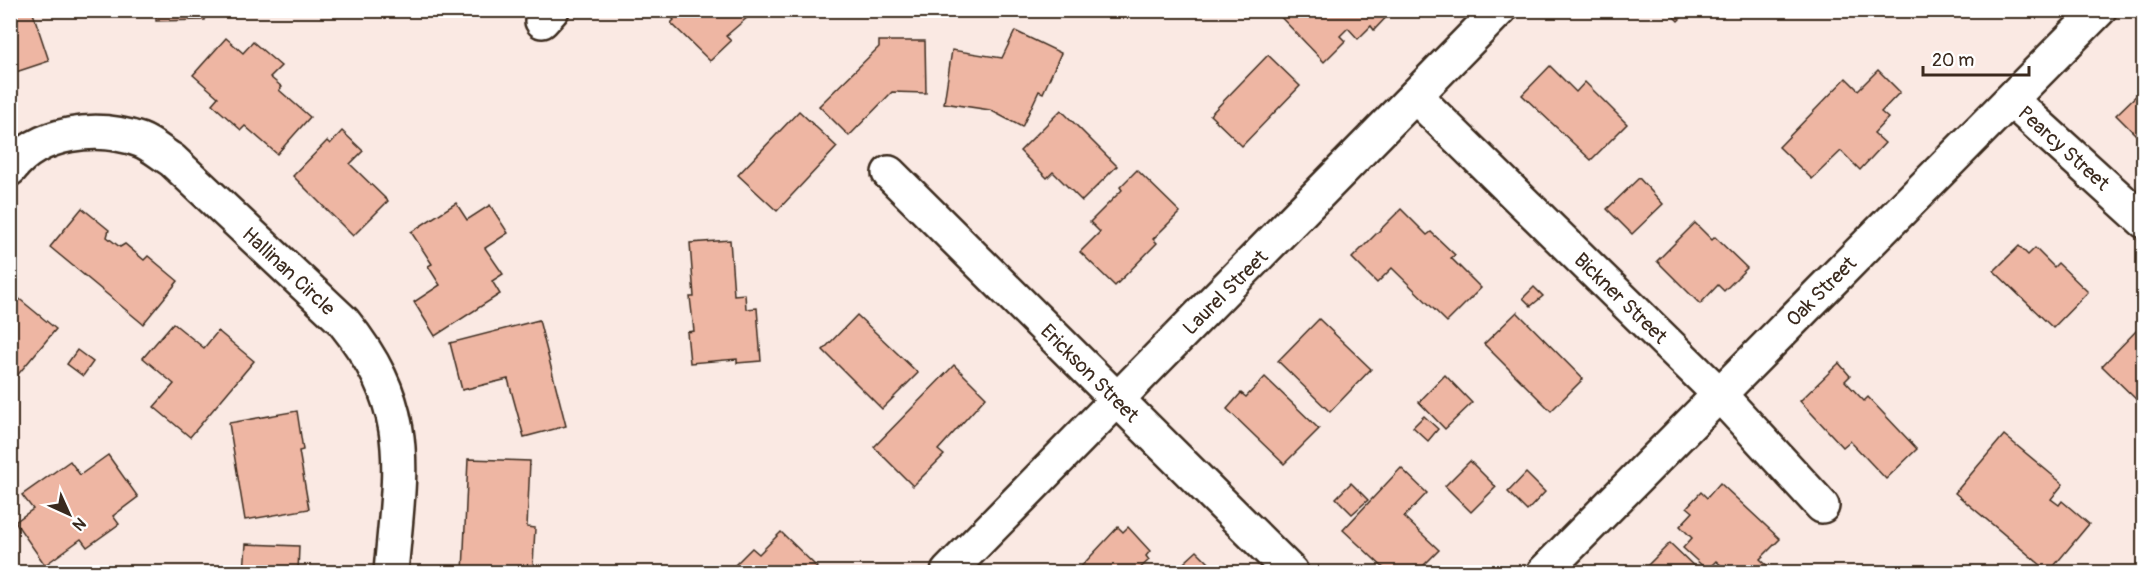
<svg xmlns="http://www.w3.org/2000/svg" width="2154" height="583" font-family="Pangolin,sans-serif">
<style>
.building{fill:#eeb6a3;stroke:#3b2a1e;stroke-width:1.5}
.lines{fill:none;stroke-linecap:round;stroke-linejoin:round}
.street-casing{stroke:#3b2a1e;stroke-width:38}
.secondary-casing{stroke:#3b2a1e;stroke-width:38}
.street{stroke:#fff;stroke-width:33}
.secondary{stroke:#fff;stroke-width:33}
.labels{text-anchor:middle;stroke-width:5;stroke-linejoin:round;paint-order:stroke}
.street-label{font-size:20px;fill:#3b2a1e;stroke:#fff}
</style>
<rect width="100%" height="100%" fill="#fae9e3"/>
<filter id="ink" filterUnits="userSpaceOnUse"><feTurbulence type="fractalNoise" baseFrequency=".0167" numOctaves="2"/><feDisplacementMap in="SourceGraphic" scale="12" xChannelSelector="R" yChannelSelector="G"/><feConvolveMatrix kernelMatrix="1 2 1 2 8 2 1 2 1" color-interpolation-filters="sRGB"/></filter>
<g filter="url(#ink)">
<g class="building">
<polygon points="10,10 32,10 49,61 10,74"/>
<polygon points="81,10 205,10 205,20 156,21 156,14 81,15"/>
<polygon points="665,10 756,10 726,36 731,41 710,61 671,23 674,20"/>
<polygon points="1274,10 1393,10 1374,30 1371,26 1358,39 1348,28 1340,36 1345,41 1324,62"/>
<polygon points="1667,10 1689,10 1678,21"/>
<polygon points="1015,31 1061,53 1043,93 1039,91 1022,127 990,110 944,103 952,50 1002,58"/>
<polygon points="226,38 243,53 253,42 281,66 270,77 282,87 279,90 310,117 277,154 245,126 241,130 212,104 218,97 193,75"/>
<polygon points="879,41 925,41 926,93 892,92 849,136 819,106 879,47"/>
<polygon points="1268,55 1300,86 1242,146 1210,115"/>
<polygon points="1550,66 1576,92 1585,82 1627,124 1591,160 1522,95"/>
<polygon points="1878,70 1900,92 1881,112 1888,118 1874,133 1885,143 1860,170 1841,151 1812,179 1779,147 1846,78 1858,90"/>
<polygon points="2144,88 2144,143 2116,115"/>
<polygon points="1061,110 1117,166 1082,201 1053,172 1047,178 1020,151"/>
<polygon points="799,111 837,147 777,211 738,175"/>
<polygon points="342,131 363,151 350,164 388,201 353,236 293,176 327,141 330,144"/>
<polygon points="1137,170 1180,212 1153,239 1157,243 1115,286 1080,252 1100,232 1090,222 1122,190 1120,187"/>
<polygon points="1639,178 1663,204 1632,234 1607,209"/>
<polygon points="456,203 467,220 490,205 508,233 485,248 503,274 492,281 500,294 435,336 414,302 440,285 428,266 432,264 411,232"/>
<polygon points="82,208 109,230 107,237 120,247 125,244 144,260 148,256 178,281 143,324 50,247"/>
<polygon points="1401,209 1427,235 1431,232 1455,255 1451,258 1481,288 1447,322 1392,268 1377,283 1352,258"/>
<polygon points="1695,223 1712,240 1715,237 1747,268 1724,291 1718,285 1700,304 1657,261"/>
<polygon points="730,240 734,295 745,294 746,309 757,308 761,361 737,363 737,359 690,363 687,332 694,331 690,297 694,297 690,243"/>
<polygon points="2019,246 2028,255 2035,248 2054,267 2058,263 2088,292 2053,328 1994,271"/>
<polygon points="1534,287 1543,296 1531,306 1523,298"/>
<polygon points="11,292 56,329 10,384 10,293"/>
<polygon points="1517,312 1583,379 1551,411 1484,344"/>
<polygon points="857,315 918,373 882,409 823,350"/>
<polygon points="1319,319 1371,369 1330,412 1278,361"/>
<polygon points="539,320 566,426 524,437 508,379 462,390 450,343"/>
<polygon points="173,323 204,348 218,331 254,361 190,437 154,407 174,384 143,358"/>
<polygon points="2137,330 2144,337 2144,407 2102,366"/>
<polygon points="77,350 93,362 83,376 67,364"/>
<polygon points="1839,363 1850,376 1845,381 1864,401 1868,397 1917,449 1886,479 1850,441 1843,447 1800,401"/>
<polygon points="954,365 986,397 938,450 944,455 913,486 874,447"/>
<polygon points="1445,375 1472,403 1445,429 1419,402"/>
<polygon points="1265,377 1319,429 1284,464 1227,409 1241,393 1246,397"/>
<polygon points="297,411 303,450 299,451 309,509 245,520 229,423"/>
<polygon points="1424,416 1438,429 1428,441 1413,427"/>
<polygon points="2004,435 2063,484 2051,499 2059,505 2062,501 2089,524 2049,572 1955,493"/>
<polygon points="108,455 138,497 113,516 119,524 87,547 81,539 45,565 15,522 33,509 22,495 70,461 80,475"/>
<polygon points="468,459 530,461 527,527 535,528 533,565 525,565 525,572 463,572"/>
<polygon points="1470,461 1496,487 1471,512 1445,486"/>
<polygon points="1401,468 1427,493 1404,517 1439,550 1417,572 1388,572 1343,530"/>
<polygon points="1526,473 1545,492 1527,511 1508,492"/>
<polygon points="1351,483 1368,500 1352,514 1336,498"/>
<polygon points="1720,483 1780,539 1760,559 1773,571 1771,572 1729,572 1716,561 1707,570 1683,548 1692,538 1680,526 1693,512 1687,507 1701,492 1707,498"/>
<polygon points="1118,527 1123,532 1128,527 1150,551 1146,556 1149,560 1136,572 1076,572"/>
<polygon points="781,532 817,567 812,572 728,572 752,548 759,554"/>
<polygon points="1670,543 1700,572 1646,572 1643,570"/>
<polygon points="246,544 299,546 298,572 244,572"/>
<polygon points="1197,551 1218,572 1174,572"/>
</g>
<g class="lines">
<g class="street-casing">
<g id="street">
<polyline points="542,21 552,10"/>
<polyline points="1415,96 1719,394 1822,506"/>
<polyline points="2011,100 2144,221"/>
<path d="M 10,169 C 39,131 98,125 140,140 C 151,144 162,154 172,160 L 343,321 C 415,410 400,467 391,572"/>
<polyline points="889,173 1291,572"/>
<polyline points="948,572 1499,10"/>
</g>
</g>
<g class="secondary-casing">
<polyline id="secondary" points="1544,572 2099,10"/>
</g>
<use href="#street" class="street"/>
<use href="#secondary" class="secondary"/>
</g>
</g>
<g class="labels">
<g class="street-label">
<text transform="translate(2064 148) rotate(42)" y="7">Pearcy Street</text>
<text transform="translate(289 271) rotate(43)" y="7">Hallinan Circle</text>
<text transform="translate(1821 291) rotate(-45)" y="7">Oak Street</text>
<text transform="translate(1225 292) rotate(-45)" y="7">Laurel Street</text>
<text transform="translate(1621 298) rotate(44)" y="7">Bickner Street</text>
<text transform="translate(1090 373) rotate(45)" y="7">Erickson Street</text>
</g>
</g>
<rect width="2154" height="583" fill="none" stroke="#fff" stroke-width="36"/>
<rect x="18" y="18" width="2118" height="547" fill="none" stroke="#3b2a1e" stroke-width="2" filter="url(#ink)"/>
<g transform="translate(69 514) rotate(135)" stroke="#ffffff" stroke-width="4.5" paint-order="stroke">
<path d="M0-4.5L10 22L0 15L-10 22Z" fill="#3b2a1e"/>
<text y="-9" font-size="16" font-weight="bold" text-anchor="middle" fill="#3b2a1e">N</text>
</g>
<path d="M1923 66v9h106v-9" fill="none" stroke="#3b2a1e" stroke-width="3"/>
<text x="1932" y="66" font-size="18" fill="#3b2a1e" stroke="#ffffff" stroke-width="4.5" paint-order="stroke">20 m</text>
</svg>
